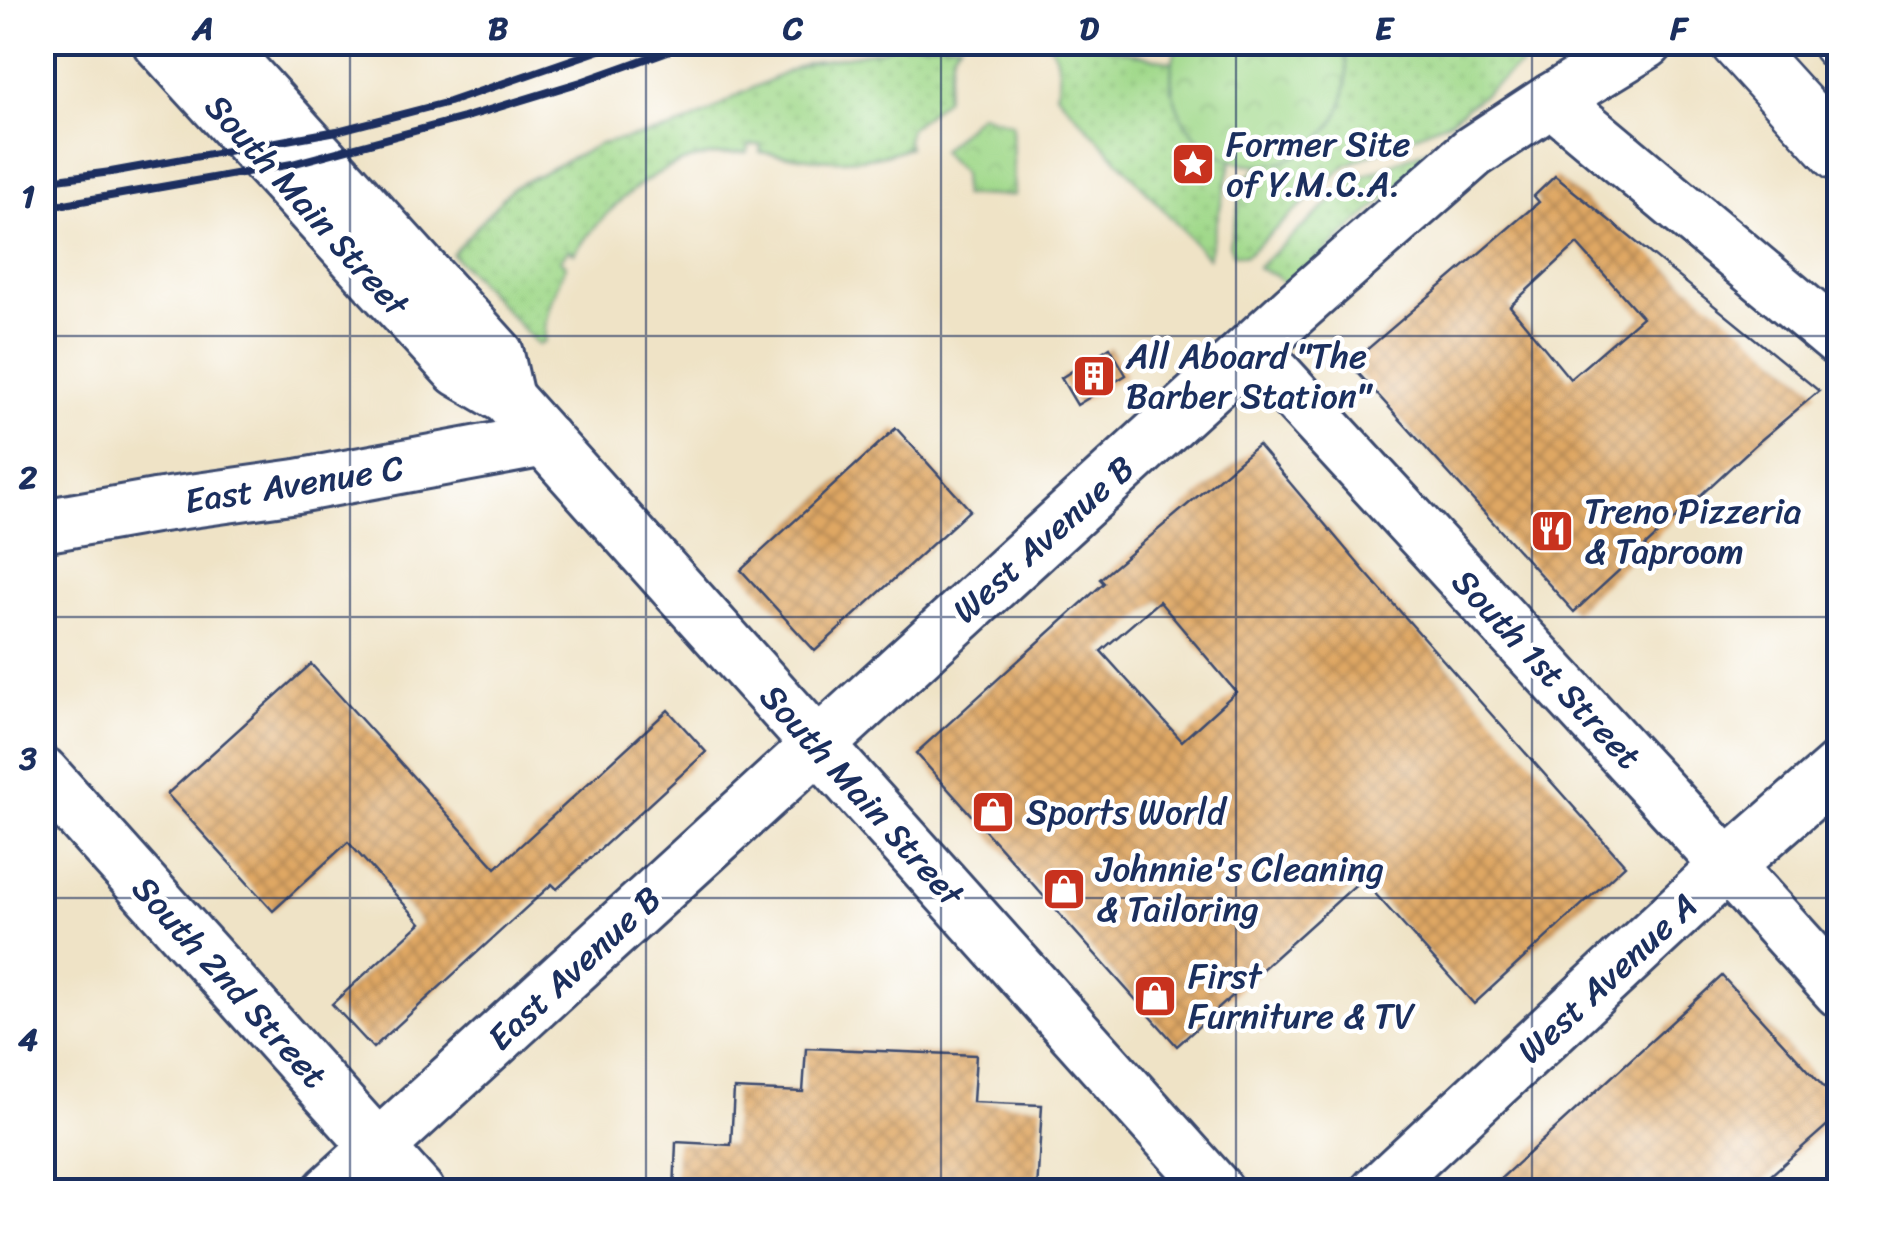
<svg xmlns="http://www.w3.org/2000/svg" width="1882" height="1234" font-family="Sriracha,sans-serif">
<style>
.grass{fill:url(#grass-dots);stroke:#5e8474;stroke-width:2.5}
.park{fill:url(#park-crowns);stroke:#5e8474;stroke-width:2.5}
.building{fill:url(#building-cross-hatch);fill-rule:evenodd}
.lines{fill:none;stroke-linecap:round;stroke-linejoin:round}
.minor-casing{stroke:#3b4a6e;stroke-width:58}
.major-casing{stroke:#3b4a6e;stroke-width:60}
.minor{stroke:#fff;stroke-width:52}
.major{stroke:#fff;stroke-width:55}
.rail{stroke:#1b2f5e;stroke-width:8}
.grid{fill:none;stroke:#1b2f5e;stroke-width:2.5;stroke-opacity:0.55}
.labels{text-anchor:middle;stroke-width:9;stroke-linejoin:round;paint-order:stroke}
.poi-label{font-size:35px;fill:#1b2f5e;stroke:#fff;text-anchor:start}
.street-label{font-size:35px;fill:#1b2f5e;stroke:#fff}
.neatline{fill:none;stroke:#1b2f5e;stroke-width:4}
.grid-label{font-size:32px;text-anchor:middle;font-weight:bold;fill:#1b2f5e}
</style>
<defs>
<pattern id="grass-dots" width="8" height="8" patternUnits="userSpaceOnUse" patternTransform="scale(2.5)"><rect width="8" height="8" fill="#a1d98b"/><path d="M2 2h.1M6 6h.1" fill="none" stroke="#8abb7a" stroke-width="1.8" stroke-linecap="round"/></pattern>
<pattern id="park-crowns" width="20" height="18" patternUnits="userSpaceOnUse" patternTransform="scale(2.5)"><rect width="20" height="18" fill="#a1d98b"/><path d="M2 6a3 3 0 1 1 6 0M12 15a3 3 0 1 1 6 0" fill="none" stroke="#8abb7a"/></pattern>
<pattern id="building-cross-hatch" width="8" height="8" patternUnits="userSpaceOnUse" patternTransform="scale(2.5)"><rect width="8" height="8" fill="#dfa763"/><path d="M0 0l8 8M0 8l8-8" fill="none" stroke="#b48855"/></pattern>
</defs>
<rect width="100%" height="100%" fill="#fff"/>
<filter id="ink" filterUnits="userSpaceOnUse"><feTurbulence type="fractalNoise" baseFrequency=".01" numOctaves="2"/><feDisplacementMap in="SourceGraphic" scale="20" xChannelSelector="R" yChannelSelector="G"/><feConvolveMatrix kernelMatrix="1 2 1 2 8 2 1 2 1" color-interpolation-filters="sRGB"/></filter>
<filter id="wash" filterUnits="userSpaceOnUse"><feTurbulence type="fractalNoise" baseFrequency=".0048" numOctaves="4" result="noise"/><feDisplacementMap in="SourceGraphic" scale="40" xChannelSelector="R" yChannelSelector="G"/><feGaussianBlur stdDeviation="2.25" result="paint"/><feColorMatrix in="noise" values="0 0 0 0 0 0 0 0 0 0 0 0 0 0 0 0 0 1.4 0 .05"/><feComposite in="paint" operator="in"/></filter>
<g filter="url(#wash)">
<rect width="100%" height="100%" fill="#efe3c6"/>
<g class="grass">
<path d="M 899,43 L 960,43 L 953,52 L 945,99 L 909,129 L 907,141 L 909,147 C 857,168 814,159 760,152 L 761,145 L 750,145 L 747,152 C 726,154 703,155 683,162 C 637,178 603,215 574,253 L 569,249 L 560,260 L 566,265 C 556,289 543,314 545,341 L 538,345 L 452,254 L 512,188 L 600,144 L 673,129 L 708,113 L 740,94 L 806,63 L 882,50 Z"/>
<path d="M 1053,43 L 1089,43 L 1172,62 L 1171,90 L 1221,156 L 1232,159 L 1208,258 L 1056,93 C 1062,76 1060,61 1050,45 Z"/>
<polygon points="1341,43 1549,43 1449,121 1346,165 1249,253 1244,256 1233,254 1229,244 1246,178 1264,163 1276,162 1346,53"/>
<polygon points="1450,140 1287,287 1275,275 1257,268 1356,179"/>
</g>
<g class="park">
<path d="M 1178,43 L 1341,43 C 1350,62 1348,82 1343,102 C 1338,120 1326,134 1312,145 C 1243,202 1146,126 1178,43 Z"/>
<polygon points="980,114 1012,124 1014,195 963,196 962,173 941,151"/>
</g>
<g id="blocks">
<g class="building">
<path d="M 1555,176 L 1819,391 L 1755,445 L 1574,612 L 1350,364 L 1539,202 L 1534,196 ZM 1577,244 L 1642,317 L 1570,379 L 1510,306 Z"/>
<polygon points="1110,347 1126,375 1077,405 1061,378"/>
<polygon points="896,428 970,510 815,651 741,570"/>
<path d="M 1258,445 L 1366,573 L 1625,865 L 1474,1004 L 1362,879 L 1177,1046 L 916,753 L 1104,583 L 1100,579 ZM 1159,601 L 1236,692 L 1182,741 L 1101,651 Z"/>
<polygon points="311,664 496,868 668,710 706,752 557,889 552,884 373,1048 332,1004 421,923 348,842 273,911 167,794"/>
<polygon points="1722,976 1840,1105 1840,1114 1752,1192 1486,1192"/>
<polygon points="806,1048 976,1055 973,1102 1042,1105 1037,1192 674,1192 676,1142 731,1145 734,1089 803,1092"/>
</g>
</g>
</g>
<g filter="url(#ink)">
<use href="#blocks" fill-opacity="0" stroke="#3b4a6e" stroke-width="2.5"/>
<g class="lines">
<g class="minor-casing">
<g id="minor">
<polyline points="159,42 459,370 507,398 1218,1192"/>
<polyline points="215,42 497,354 507,398"/>
<polyline points="1552,100 1840,341"/>
<polyline points="1252,349 1694,829 1840,991"/>
<polyline points="42,526 155,506 297,486 545,440"/>
<polyline points="42,773 418,1192"/>
<polyline points="329,1192 1294,310 1473,152 1552,100 1647,42"/>
<polyline points="1377,1192 1727,866 1840,767"/>
</g>
</g>
<g class="major-casing">
<g id="major">
<polyline points="1738,42 1840,154"/>
<polyline points="1839,42 1840,43"/>
</g>
</g>
<use href="#minor" class="minor"/>
<use href="#major" class="major"/>
<g class="rail">
<polyline points="42,181 111,172 337,131 449,102 623,42"/>
<polyline points="42,208 292,164 463,118 581,82 693,42"/>
</g>
</g>
</g>
<path class="grid" d="M 350,42 L 350,1192M 646,42 L 646,1192M 941,42 L 941,1192M 1236,42 L 1236,1192M 1532,42 L 1532,1192M 42,336 L 1840,336M 42,617 L 1840,617M 42,898 L 1840,898"/>
<defs>
<g id="sight-square" transform="scale(2.25)"><rect x="-9" y="-9" width="18" height="18" rx="4" fill="#c8321e" stroke="#fff"/><path d="M0-6L1.8-2.2L6-1.7L2.9 1.2L3.7 5.4L0 3.3L-3.7 5.4L-2.9 1.2L-6-1.7L-1.8-2.2Z" fill="#fff"/></g>
<g id="building-square" transform="scale(2.25)"><rect x="-9" y="-9" width="18" height="18" rx="4" fill="#c8321e" stroke="#fff"/><path d="M-4-6H4V6H1V3H-1V6H-4ZM-2.5-4.3h1.7v1.8h-1.7ZM.8-4.3h1.7v1.8H.8ZM-2.5-1h1.7V.8h-1.7ZM.8-1h1.7V.8H.8Z" fill="#fff"/></g>
<g id="restaurant-square" transform="scale(2.25)"><rect x="-9" y="-9" width="18" height="18" rx="4" fill="#c8321e" stroke="#fff"/><path d="M-5-6h1v4h1v-4h1v4h1v-4h1v5L-1.5 .5V6h-2V.5L-5-1ZM5-6V6H3V1.5H1.5Q1.5-4 5-6Z" fill="#fff"/></g>
<g id="shop-square" transform="scale(2.25)"><rect x="-9" y="-9" width="18" height="18" rx="4" fill="#c8321e" stroke="#fff"/><path d="M-5-2.5h2.3a2.7 3.5 0 0 1 5.4 0H5L5.5 6h-11ZM-1.5-2.5h3a1.5 2.3 0 0 0-3 0Z" fill="#fff"/></g>
</defs>
<g fill-rule="evenodd">
<use href="#sight-square" x="1193" y="164"/>
<use href="#building-square" x="1094" y="376"/>
<use href="#restaurant-square" x="1552" y="531"/>
<use href="#shop-square" x="993" y="812"/>
<use href="#shop-square" x="1064" y="889"/>
<use href="#shop-square" x="1155" y="996"/>
</g>
<g class="labels">
<g class="poi-label">
<text x="1226" y="156">Former Site<tspan x="1226" dy="40">of Y.M.C.A.</tspan></text>
<text x="1126" y="368">All Aboard "The<tspan x="1126" dy="40">Barber Station"</tspan></text>
<text x="1584" y="523">Treno Pizzeria<tspan x="1584" dy="40">&amp; Taproom</tspan></text>
<text x="1026" y="824">Sports World</text>
<text x="1096" y="881">Johnnie's Cleaning<tspan x="1096" dy="40">&amp; Tailoring</tspan></text>
<text x="1188" y="988">First<tspan x="1188" dy="40">Furniture &amp; TV</tspan></text>
</g>
<g class="street-label">
<text transform="translate(307 205) rotate(48)" y="12">South Main Street</text>
<text transform="translate(294 484) rotate(-9)" y="12">East Avenue C</text>
<text transform="translate(1043 539) rotate(-42)" y="12">West Avenue B</text>
<text transform="translate(1547 669) rotate(47)" y="12">South 1st Street</text>
<text transform="translate(862 795) rotate(48)" y="12">South Main Street</text>
<text transform="translate(574 968) rotate(-43)" y="12">East Avenue B</text>
<text transform="translate(1607 978) rotate(-43)" y="12">West Avenue A</text>
<text transform="translate(230 982) rotate(48)" y="12">South 2nd Street</text>
</g>
</g>
<rect width="1882" height="1234" fill="none" stroke="#fff" stroke-width="110"/>
<rect x="55" y="55" width="1772" height="1124" class="neatline"/>
<g class="grid-label">
<text x="203" y="39">A</text>
<text x="498" y="39">B</text>
<text x="793" y="39">C</text>
<text x="1089" y="39">D</text>
<text x="1384" y="39">E</text>
<text x="1679" y="39">F</text>
<text x="28" y="207">1</text>
<text x="28" y="488">2</text>
<text x="28" y="769">3</text>
<text x="28" y="1050">4</text>
</g>
</svg>
